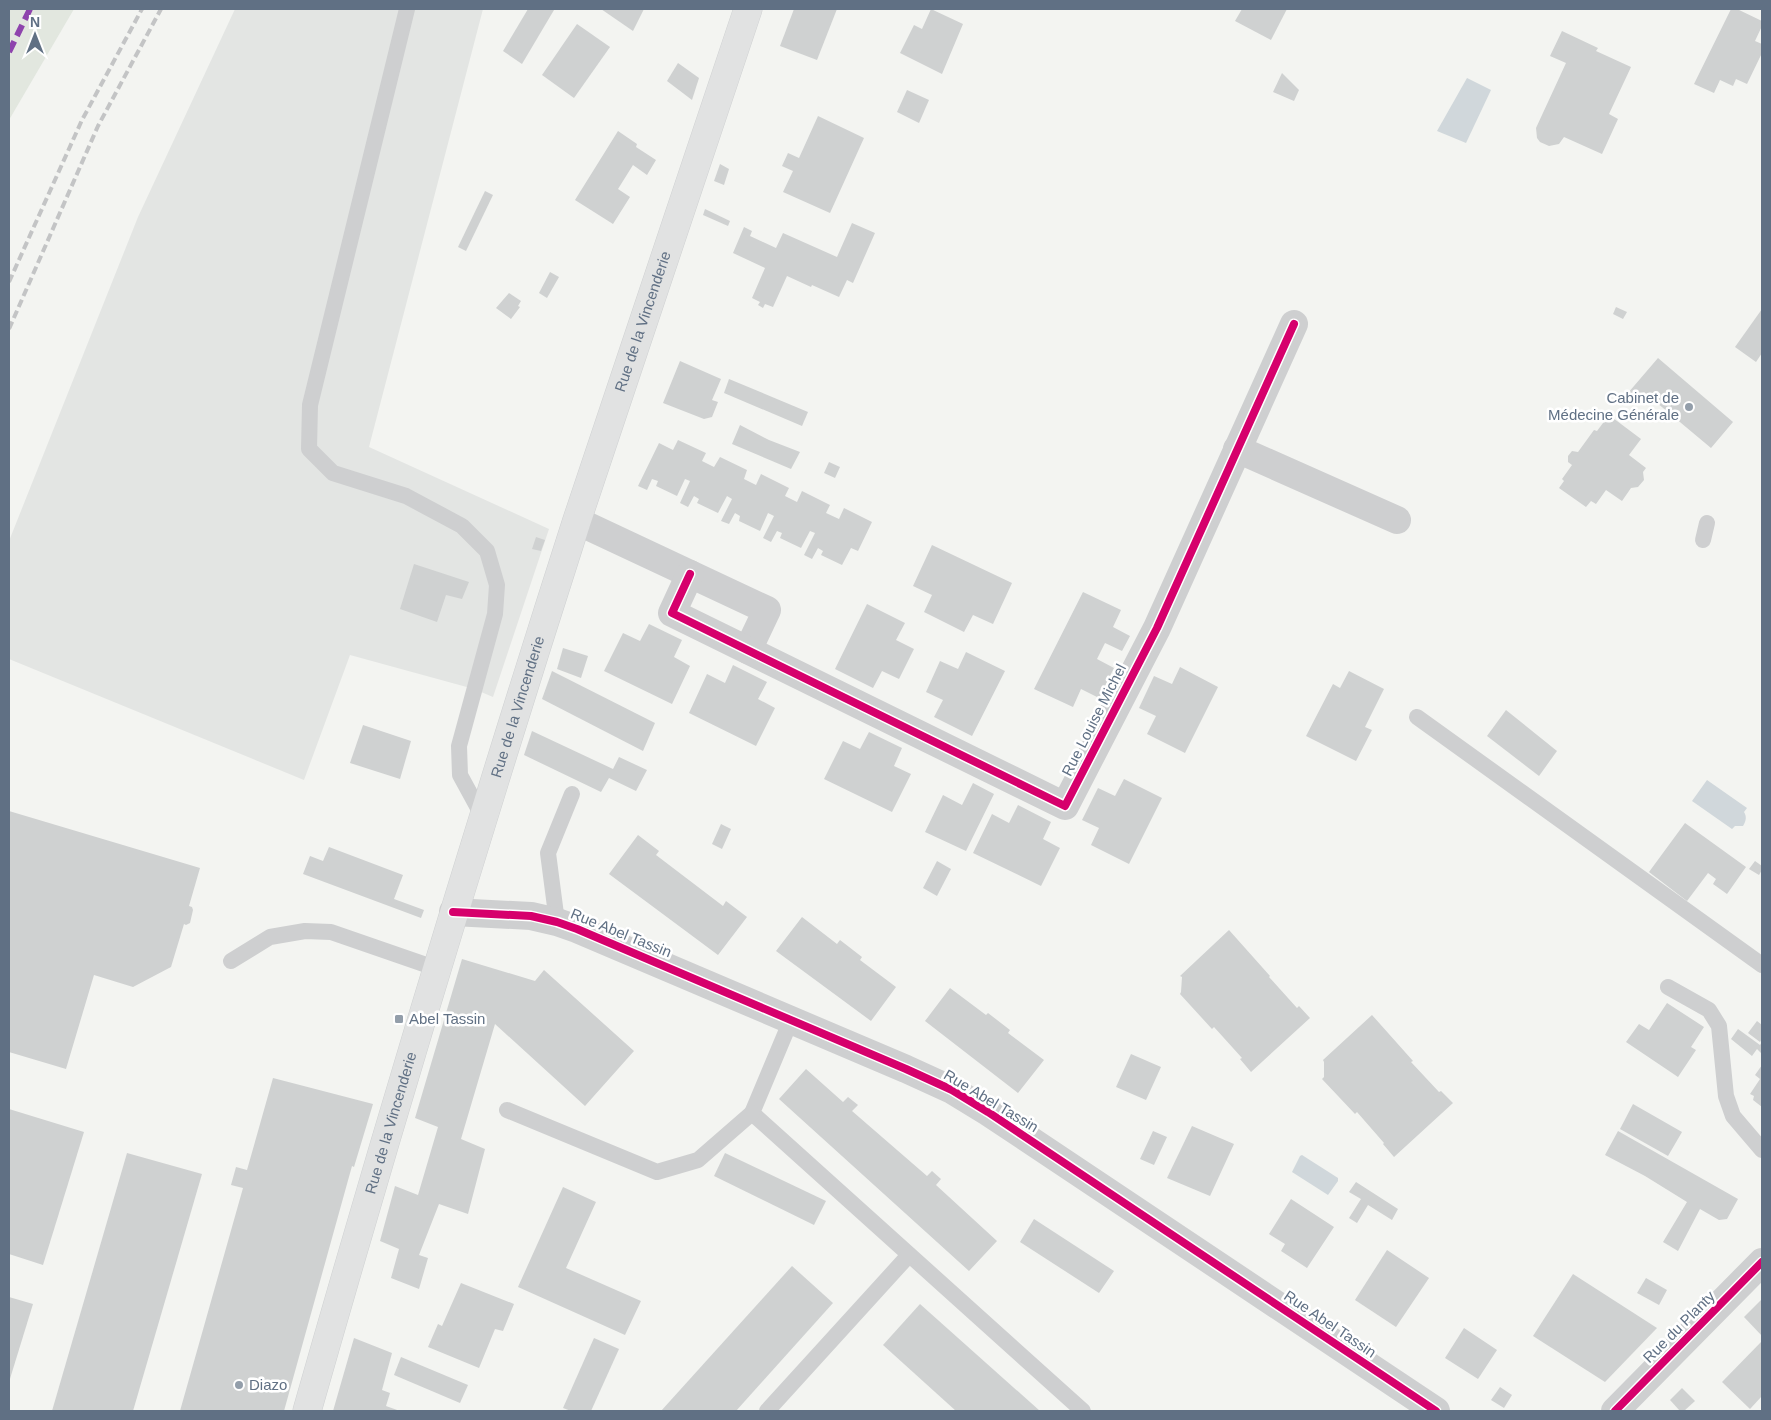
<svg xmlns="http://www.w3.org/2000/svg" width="1771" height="1420" font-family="Arial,sans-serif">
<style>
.built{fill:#e3e5e3}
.green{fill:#e2e7df}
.water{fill:#d0d7db}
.building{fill:#cfd1d1}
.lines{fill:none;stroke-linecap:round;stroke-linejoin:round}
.secondary-casing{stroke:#cfd1d2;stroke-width:29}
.lane{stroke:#cecfd0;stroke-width:16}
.street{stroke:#cecfd0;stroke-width:28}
.secondary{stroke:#e1e2e2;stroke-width:28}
.rail{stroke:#c3c4c5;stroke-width:4;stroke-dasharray:8 4;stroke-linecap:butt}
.quiet{stroke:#8e44ad;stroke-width:6;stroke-dasharray:12 6;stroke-linecap:butt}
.cycleway-casing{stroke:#fff;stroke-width:11}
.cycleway{stroke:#d6006c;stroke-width:8}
.poi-dot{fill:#939eaa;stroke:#fff;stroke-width:2}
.labels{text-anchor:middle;stroke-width:5;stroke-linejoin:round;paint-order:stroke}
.street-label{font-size:15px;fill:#607084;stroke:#fff}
.poi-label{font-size:15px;fill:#607084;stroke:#fff;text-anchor:start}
</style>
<rect width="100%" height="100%" fill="#f3f4f1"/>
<polygon class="built" points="235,9 483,9 369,447 549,529 493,697 474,689 350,655 304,780 9,659 9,541 138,217"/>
<polygon class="green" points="9,9 74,9 9,120"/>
<g class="water">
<polygon points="1467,78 1491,90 1466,143 1437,131"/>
<path d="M 1707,780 L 1747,808 L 1744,812 C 1747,817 1746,821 1743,826 L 1735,826 L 1732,829 L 1692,801 Z"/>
<polygon points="1302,1155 1338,1178 1338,1181 1328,1195 1292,1172 1300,1156"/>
</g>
<g class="building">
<polygon points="528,9 552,9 554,10 522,64 503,51"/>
<polygon points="601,9 644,9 633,31"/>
<polygon points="794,9 837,9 817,60 780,46"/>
<polygon points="931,9 963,24 942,74 900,53 914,25 922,29"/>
<polygon points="1242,9 1287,9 1271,40 1235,21"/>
<polygon points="1731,9 1737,9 1762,21 1762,26 1755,41 1762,44 1762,53 1747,84 1736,79 1733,86 1720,80 1714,93 1694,84"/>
<polygon points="577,24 610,47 574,98 542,75"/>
<polygon points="1562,31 1598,48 1596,51 1631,67 1609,114 1618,119 1602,154 1564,137 1559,144 1549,146 1540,142 1537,138 1536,128 1566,63 1550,56"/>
<polygon points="678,63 699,78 692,100 667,81"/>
<polygon points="1282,73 1299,90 1294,101 1273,92"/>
<polygon points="907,90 929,100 919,123 897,112"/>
<polygon points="818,116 864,138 830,213 783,192 793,171 782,166 788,153 799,158"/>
<polygon points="618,131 637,144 636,147 656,160 647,175 633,165 618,189 630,197 613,224 575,200"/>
<polygon points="720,164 729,169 724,185 714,181"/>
<polygon points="485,191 493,195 466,251 458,247"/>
<polygon points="705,209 730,221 728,226 703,215"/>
<polygon points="852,223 875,233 853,283 847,280 839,297 812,285 811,287 787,276 773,307 765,304 763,308 758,305 760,302 752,298 765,268 733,253 744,227 752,231 750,236 776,248 783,233 837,257"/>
<polygon points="550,272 559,277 547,298 539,293"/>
<polygon points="509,293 521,301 518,306 520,307 511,319 496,308"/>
<polygon points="1616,307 1627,312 1623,319 1613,314"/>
<polygon points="1762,309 1762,353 1756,362 1735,347"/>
<polygon points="1658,358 1733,422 1711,448 1644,392 1636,400 1628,393"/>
<polygon points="680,361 721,379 712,400 718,402 712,417 704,419 663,403"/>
<polygon points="729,379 808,412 802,426 724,393"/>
<polygon points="1609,415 1641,439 1629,455 1646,468 1643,472 1644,480 1638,487 1631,488 1622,501 1606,490 1596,504 1591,501 1586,507 1559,488 1564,481 1562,479 1572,465 1568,462 1568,456 1572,451 1578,452 1594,430 1597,431"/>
<polygon points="740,425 769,440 800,452 791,469 732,444"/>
<polygon points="678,440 706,453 702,461 714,467 720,457 747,470 744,479 756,485 761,474 789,488 785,496 797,502 802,491 830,505 826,513 839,519 844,508 872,522 858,551 851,548 842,565 821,555 823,551 818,548 812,559 804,555 815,533 810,531 801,548 780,538 782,533 777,531 771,542 763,538 774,516 768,513 760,531 739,521 740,516 735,513 729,524 721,521 732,499 727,496 718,513 697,503 699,499 694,496 688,507 680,503 690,481 685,479 677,496 656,486 658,481 652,479 647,490 638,486 659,443 673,450"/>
<polygon points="829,462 840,467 835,478 824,473"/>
<polygon points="536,537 545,540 541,551 532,549"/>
<polygon points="932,545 1012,583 993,624 973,615 964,632 924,612 932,595 913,586"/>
<polygon points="414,564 469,582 462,599 446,595 437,622 400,609"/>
<polygon points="1083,592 1121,610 1113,627 1130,636 1122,651 1105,643 1097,659 1114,668 1099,698 1081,689 1073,707 1034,689"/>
<polygon points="867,604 905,623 896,640 914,649 899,679 882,671 873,688 835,669"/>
<polygon points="649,624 682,640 674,657 690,666 672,704 604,671 623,633 640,641"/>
<polygon points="563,648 588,656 581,678 557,669"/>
<polygon points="966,652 1005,671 972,736 934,717 943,700 926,692 940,661 958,669"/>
<polygon points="733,665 767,682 758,699 775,708 756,746 689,713 707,674 725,683"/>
<polygon points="1180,667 1218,687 1185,753 1147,734 1156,716 1139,708 1154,676 1172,684"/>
<polygon points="552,671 655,723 643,751 542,699"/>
<polygon points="1349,671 1384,689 1365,727 1372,730 1356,761 1306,736 1333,684 1340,688"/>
<polygon points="1506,710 1557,751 1539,776 1487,736"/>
<polygon points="363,725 411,741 400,779 350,763"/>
<polygon points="532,731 613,769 619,757 647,770 636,791 609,778 601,792 524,755"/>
<polygon points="869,732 902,748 894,766 911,774 892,812 824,779 843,741 860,749"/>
<polygon points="1124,779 1162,798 1129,864 1091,845 1099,828 1082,820 1098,788 1115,796"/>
<polygon points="973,783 994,794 966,851 925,832 943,795 962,805"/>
<polygon points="1018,805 1051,822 1043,839 1060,848 1041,886 973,853 992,814 1009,823"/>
<polygon points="9,811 200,868 189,906 192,907 193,910 190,923 186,925 184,924 171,967 133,987 94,975 66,1069 9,1052"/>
<polygon points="1685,823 1746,867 1727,894 1713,884 1716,879 1708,873 1687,901 1649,872"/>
<polygon points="721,824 731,829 722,849 712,844"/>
<polygon points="638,835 659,851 656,855 723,906 726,901 747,917 718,955 609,874"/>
<polygon points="329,847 403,875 394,899 424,910 421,918 303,874 310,856 323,861"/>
<polygon points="937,861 951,869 937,896 923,888"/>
<polygon points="1755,861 1762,866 1762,870 1759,875 1749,869"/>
<polygon points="802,917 837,944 840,940 862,957 860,960 896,987 871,1021 776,951"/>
<polygon points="1229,930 1270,976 1269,977 1297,1008 1299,1006 1310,1018 1251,1072 1240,1059 1242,1058 1214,1027 1212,1029 1180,994 1181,992 1182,977 1180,976"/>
<polygon points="462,959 535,981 544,970 634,1051 585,1106 495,1024 461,1139 485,1149 468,1214 439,1204 419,1255 428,1258 419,1289 391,1278 399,1249 380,1241 395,1186 418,1195 438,1127 415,1118"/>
<polygon points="950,988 986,1015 988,1013 1010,1030 1008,1033 1044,1060 1018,1093 925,1021"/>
<polygon points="1667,1003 1704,1027 1691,1047 1696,1050 1678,1077 1626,1042 1639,1024 1649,1030"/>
<polygon points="1372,1015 1413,1061 1411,1062 1439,1092 1441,1091 1453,1103 1394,1157 1383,1144 1384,1143 1357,1112 1355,1114 1322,1079 1324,1077 1324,1062 1323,1060"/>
<polygon points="1757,1021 1762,1025 1762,1039 1760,1042 1748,1033"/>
<polygon points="1738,1029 1760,1045 1762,1042 1762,1054 1757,1049 1752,1056 1731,1039"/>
<polygon points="1131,1054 1161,1067 1146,1100 1116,1087"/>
<polygon points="1762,1065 1762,1107 1753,1100 1754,1096 1750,1094 1760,1079 1755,1075"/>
<polygon points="806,1069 843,1102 848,1097 858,1105 852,1111 927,1176 932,1171 941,1179 936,1185 997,1241 969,1271 779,1099"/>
<polygon points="273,1078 373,1104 354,1167 352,1166 284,1411 180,1411 243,1188 231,1185 236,1167 247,1170"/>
<polygon points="1633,1104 1682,1132 1668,1156 1620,1129"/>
<polygon points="9,1109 84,1132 43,1265 9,1254"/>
<polygon points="1192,1126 1234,1144 1210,1196 1167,1178"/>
<polygon points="1153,1131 1167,1137 1154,1165 1140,1159"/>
<polygon points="1618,1131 1738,1199 1727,1219 1719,1220 1700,1209 1678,1251 1663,1242 1687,1202 1645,1176 1605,1155"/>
<polygon points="127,1153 202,1174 133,1411 52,1411"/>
<polygon points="725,1153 826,1201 814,1225 714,1176"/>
<polygon points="1356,1182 1398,1209 1392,1220 1368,1205 1357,1223 1349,1218 1361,1199 1349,1192"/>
<polygon points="563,1187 596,1202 566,1268 641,1301 625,1335 518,1287"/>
<polygon points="1291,1199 1334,1227 1307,1268 1281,1251 1285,1244 1269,1234"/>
<polygon points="1034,1219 1114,1271 1099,1293 1020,1242"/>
<polygon points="1387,1250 1429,1278 1396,1327 1355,1300"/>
<polygon points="792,1266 833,1303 736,1411 661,1411"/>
<polygon points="1573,1274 1657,1328 1605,1382 1533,1336"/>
<polygon points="1646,1278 1667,1290 1659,1305 1637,1293"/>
<polygon points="461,1283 514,1304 503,1331 495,1329 479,1368 428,1347 438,1324 442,1326"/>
<polygon points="9,1297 33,1304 9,1382"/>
<polygon points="1762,1299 1762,1336 1744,1317"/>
<polygon points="920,1304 1040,1411 956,1411 883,1345"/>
<polygon points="1464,1328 1497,1350 1478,1379 1445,1358"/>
<polygon points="354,1338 392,1353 382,1390 390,1393 386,1406 400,1411 333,1411"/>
<polygon points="594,1338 619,1349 591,1411 571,1411 563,1408"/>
<polygon points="1762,1341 1762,1396 1750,1409 1722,1382"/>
<polygon points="401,1357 468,1385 460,1403 394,1375"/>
<polygon points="1500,1387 1512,1395 1504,1408 1491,1400"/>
<polygon points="1682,1388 1695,1401 1684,1411 1680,1411 1670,1400"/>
</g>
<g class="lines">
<g class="secondary-casing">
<g id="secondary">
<path id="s1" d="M 307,1411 C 392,1113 482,816 577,520 C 633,349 691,179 748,9"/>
</g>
</g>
<g class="lane">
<polyline points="407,9 310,405 309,449 333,473 406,496 462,526 487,551 497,585 495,614 459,746 460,775 484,819"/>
<polyline points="1703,540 1707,523"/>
<polyline points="1417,717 1762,965"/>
<polyline points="557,922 548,853 572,794"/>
<polyline points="231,961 270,937 305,931 331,932 438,969"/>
<polyline points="1668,987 1709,1010 1719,1026 1726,1096 1733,1116 1762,1150"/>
<polyline points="791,1020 752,1113 1083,1411"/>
<polyline points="507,1110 657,1172 698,1160 752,1113"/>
<polyline points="767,1411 909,1255"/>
</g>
<g class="street">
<polyline points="1237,449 1397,520"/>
<polyline points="577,521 767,610 748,650"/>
<polyline points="690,574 672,613 1065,806 1157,628 1294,324"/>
<polyline points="453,912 531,916 557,922 577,929 906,1069 952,1090 988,1112 1436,1411"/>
<polyline points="1615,1411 1762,1262"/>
</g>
<use href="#secondary" class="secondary"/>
<g class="rail">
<polyline points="9,282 82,120 142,9"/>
<polyline points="9,329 98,126 161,9"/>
</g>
<polyline class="quiet" points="9,52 30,9"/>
<g class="cycleway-casing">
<g id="cycleway">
<polyline points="690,574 672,613 1065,806 1157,628 1294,324"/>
<polyline points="453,912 531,916 557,922 577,929 906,1069 952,1090 988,1112 1436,1411"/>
<polyline points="1615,1411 1762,1262"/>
</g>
</g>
<use href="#cycleway" class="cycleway"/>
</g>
<g class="poi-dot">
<circle cx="1689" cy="407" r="5"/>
<rect x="394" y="1014" width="10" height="10" rx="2.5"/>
<circle cx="239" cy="1385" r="5"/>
</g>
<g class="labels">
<g class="street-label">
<text dy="5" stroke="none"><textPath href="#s1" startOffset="1140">Rue de la Vincenderie</textPath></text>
<text dy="5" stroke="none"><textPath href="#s1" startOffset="735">Rue de la Vincenderie</textPath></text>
<text transform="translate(1094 720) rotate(-63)" y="5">Rue Louise Michel</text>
<text transform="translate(621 933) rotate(22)" y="5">Rue Abel Tassin</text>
<text transform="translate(991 1101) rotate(31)" y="5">Rue Abel Tassin</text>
<text dy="5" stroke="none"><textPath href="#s1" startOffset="300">Rue de la Vincenderie</textPath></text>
<text transform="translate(1330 1324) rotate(34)" y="5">Rue Abel Tassin</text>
<text transform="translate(1679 1327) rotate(-45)" y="5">Rue du Planty</text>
</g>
<g class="poi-label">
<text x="1679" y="403" text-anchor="end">Cabinet de<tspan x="1679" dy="17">Médecine Générale</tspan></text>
<text x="409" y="1024">Abel Tassin</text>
<text x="249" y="1390">Diazo</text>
</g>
</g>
<rect width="1771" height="1420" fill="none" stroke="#607084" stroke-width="20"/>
<g transform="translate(35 35)" stroke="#ffffff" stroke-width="4" paint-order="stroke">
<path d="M0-4L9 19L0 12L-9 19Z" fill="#607084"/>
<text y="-8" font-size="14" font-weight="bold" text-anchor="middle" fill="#607084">N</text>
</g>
</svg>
